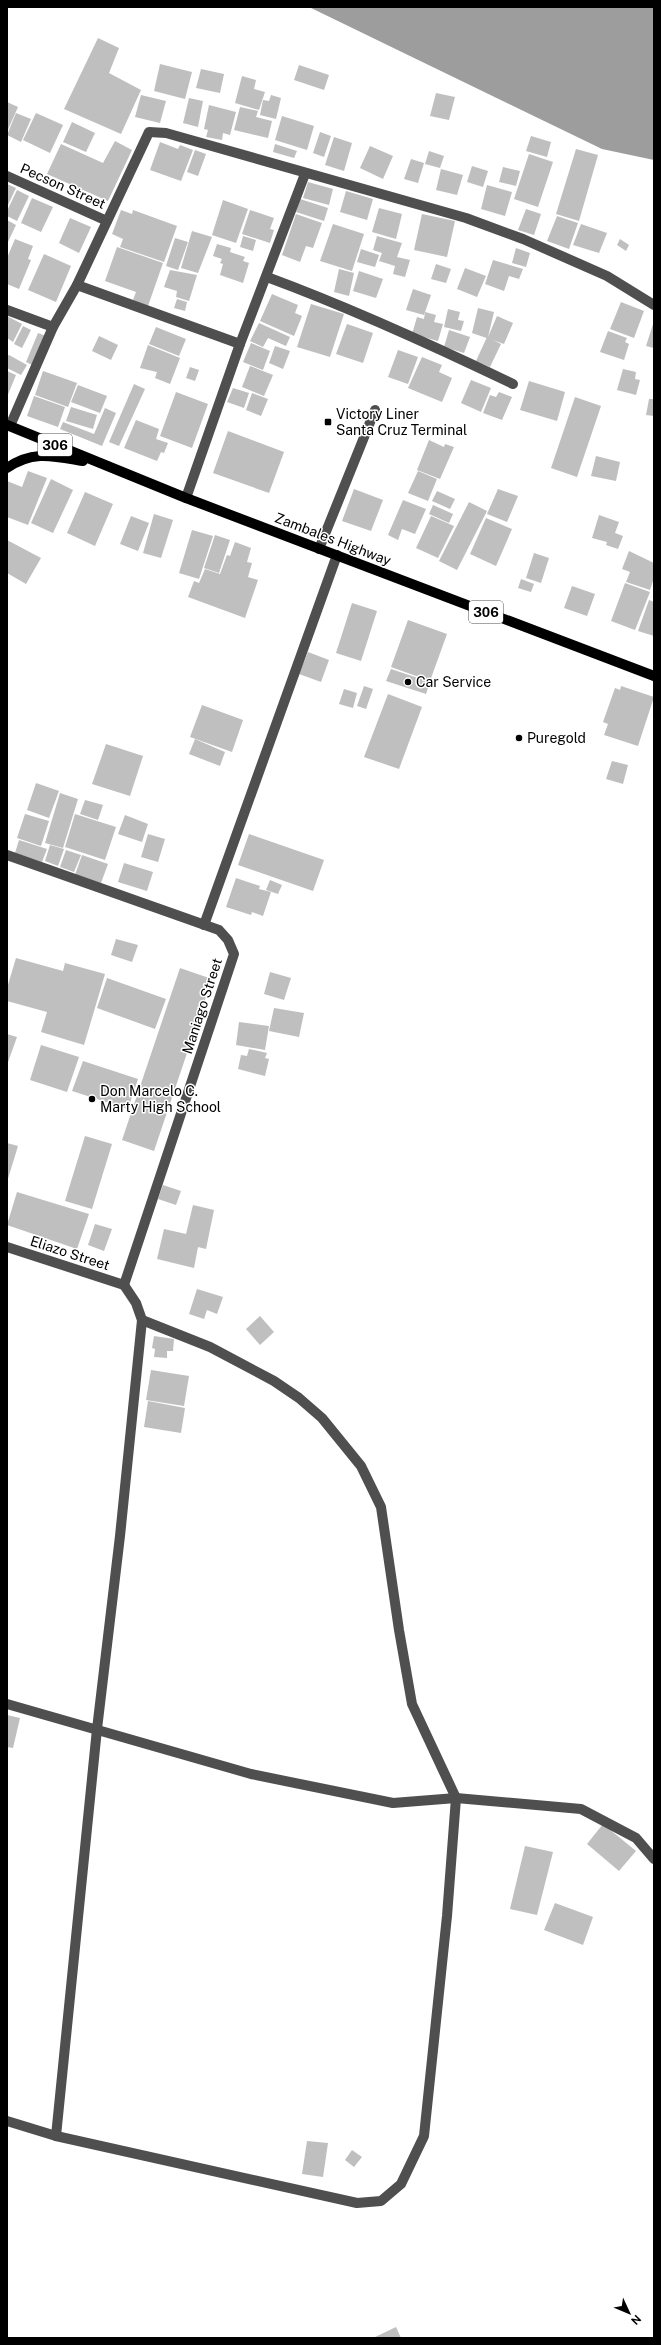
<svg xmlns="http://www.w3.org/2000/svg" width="661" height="2345" font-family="'Public Sans',sans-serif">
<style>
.water{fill:#9d9d9d}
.building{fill:#bfbfbf}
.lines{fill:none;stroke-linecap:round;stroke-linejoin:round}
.minor{stroke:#4f4f4f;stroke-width:10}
.major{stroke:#000;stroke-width:10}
.poi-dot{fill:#000;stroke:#fff;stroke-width:1.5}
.labels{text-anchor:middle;stroke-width:3;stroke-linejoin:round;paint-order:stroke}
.shield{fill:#fff;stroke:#4c4c4c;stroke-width:1}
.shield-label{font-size:13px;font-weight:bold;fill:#000}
.street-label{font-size:14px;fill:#000;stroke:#fff}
.poi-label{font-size:14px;fill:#000;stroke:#fff;text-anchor:start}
</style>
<rect width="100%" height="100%" fill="#fff"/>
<polygon class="water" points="309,7 654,7 654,160 602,149"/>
<g class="building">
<polygon points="98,38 119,48 109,73 141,90 121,134 64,109"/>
<polygon points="160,64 192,72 185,99 154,91"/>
<polygon points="299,65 329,75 324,90 294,80"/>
<polygon points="201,69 224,74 220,93 196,88"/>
<polygon points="242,76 256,80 254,89 265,92 259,110 235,103"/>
<polygon points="436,93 455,97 449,120 430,116"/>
<polygon points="141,95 166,101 160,123 135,117"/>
<polygon points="271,95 281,98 276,119 260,115 263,100 269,101"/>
<polygon points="189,98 203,101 198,127 183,123"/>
<polygon points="7,102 18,107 7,132"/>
<polygon points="209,105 236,112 230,135 223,133 222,140 206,137 208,130 204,129"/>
<polygon points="240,107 258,111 256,117 272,121 268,138 234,130"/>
<polygon points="16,113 31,119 21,142 7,135"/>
<polygon points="36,113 63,125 50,153 23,140"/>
<polygon points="282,116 314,126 307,150 275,140"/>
<polygon points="72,122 95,133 86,152 63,142"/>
<polygon points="320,132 331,136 324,157 313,153"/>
<polygon points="531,136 551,142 547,157 526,151"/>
<polygon points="334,137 352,143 344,171 325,165"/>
<polygon points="115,141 132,150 108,201 47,174 61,144 103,163"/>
<polygon points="160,142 178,149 180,145 193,150 181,181 150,170"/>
<polygon points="275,144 297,151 294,158 273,152"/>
<polygon points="370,146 393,156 383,179 360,168"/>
<polygon points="576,149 598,155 579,221 556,214"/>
<polygon points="195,150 206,154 198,176 187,172"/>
<polygon points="429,151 444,156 440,168 425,164"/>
<polygon points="529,154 553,162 538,207 514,199"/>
<polygon points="411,159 424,163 418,183 404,179"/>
<polygon points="472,166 488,171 483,187 467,182"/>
<polygon points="503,167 520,171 516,186 499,182"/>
<polygon points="441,169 463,175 457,195 436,190"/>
<polygon points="308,182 333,189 329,205 303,198"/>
<polygon points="7,184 16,188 7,207"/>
<polygon points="487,185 512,192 505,216 481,209"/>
<polygon points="17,190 29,196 17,221 7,216 7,211"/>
<polygon points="346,191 373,199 367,220 340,212"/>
<polygon points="32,198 53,207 41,232 21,223"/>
<polygon points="300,199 328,208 324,221 296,212"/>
<polygon points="223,200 248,209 236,243 212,235"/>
<polygon points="379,208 402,214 396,239 372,232"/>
<polygon points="526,209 541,214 534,235 518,230"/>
<polygon points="121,210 132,214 133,210 177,226 164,262 120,247 123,239 112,234"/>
<polygon points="250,210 274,218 270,229 274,230 270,243 242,234"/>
<polygon points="296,214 322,223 313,248 306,246 300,262 282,255"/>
<polygon points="422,214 455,221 447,257 414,250"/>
<polygon points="557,216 578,223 569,249 547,241"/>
<polygon points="70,218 91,227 79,253 59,243"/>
<polygon points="7,220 16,225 8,242 7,241"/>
<polygon points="333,224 364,234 352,271 320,261"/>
<polygon points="581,224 607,233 599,253 573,245"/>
<polygon points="192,231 212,237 198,273 181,268"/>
<polygon points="243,236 256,240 253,251 240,247"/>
<polygon points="377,236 402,243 397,257 410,260 405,277 393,274 395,266 379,261 382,253 373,250"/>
<polygon points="175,238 188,242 178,270 166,266"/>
<polygon points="15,239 33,246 28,259 31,260 19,289 7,284 7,258"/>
<polygon points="620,239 629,245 626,251 617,245"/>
<polygon points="217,244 231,248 230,252 245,257 243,261 249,263 243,283 220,275 223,264 220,263 222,259 213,256"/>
<polygon points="117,247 163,263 148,306 133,300 136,292 105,281"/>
<polygon points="516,248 530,253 526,267 512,263"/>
<polygon points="361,249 379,255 375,267 357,262"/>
<polygon points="44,254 71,266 56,302 28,290"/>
<polygon points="493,260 523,269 519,279 509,276 504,291 485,284"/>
<polygon points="436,264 451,269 446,283 431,279"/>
<polygon points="465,268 486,276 477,297 457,289"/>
<polygon points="339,269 354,273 349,296 334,292"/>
<polygon points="170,270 197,275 189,301 176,297 177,291 164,287"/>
<polygon points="359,271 383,279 376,298 353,291"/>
<polygon points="413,289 431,295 424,315 406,310"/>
<polygon points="272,294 298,305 295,313 302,316 294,336 260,321"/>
<polygon points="177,299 187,302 185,311 174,308"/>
<polygon points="621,302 644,311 634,338 610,329"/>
<polygon points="311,304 344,314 330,357 297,347"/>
<polygon points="478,308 494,312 488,337 497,316 513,323 504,344 472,333"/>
<polygon points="448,309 460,312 458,320 464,321 461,331 444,327"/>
<polygon points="425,312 436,315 434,322 443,324 438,341 412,334 417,317 424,319"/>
<polygon points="7,316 22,324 13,342 7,338"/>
<polygon points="654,321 654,348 646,346"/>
<polygon points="259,323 290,337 286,346 268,338 263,347 250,341"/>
<polygon points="347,324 373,333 363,363 336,354"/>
<polygon points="23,326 31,330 22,348 14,344"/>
<polygon points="156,327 186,339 179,356 149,344"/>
<polygon points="449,330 470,337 464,353 444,347"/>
<polygon points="608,331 627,338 625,342 629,344 624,360 600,352"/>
<polygon points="38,333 46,336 34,366 26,362"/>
<polygon points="99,336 118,345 111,360 92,351"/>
<polygon points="487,337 501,344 490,367 476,361"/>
<polygon points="251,343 270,351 263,370 243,362"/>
<polygon points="148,345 180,358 170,384 155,378 157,372 140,368"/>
<polygon points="275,346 290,351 283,369 269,363"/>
<polygon points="398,350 418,357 408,384 388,377"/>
<polygon points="9,355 27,365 21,375 7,368 7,356"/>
<polygon points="422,357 442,365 439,372 452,378 442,402 408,388"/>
<polygon points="250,366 273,375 264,396 242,387"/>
<polygon points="190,367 199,370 195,381 186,378"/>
<polygon points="623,369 636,372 635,379 640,380 636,395 617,390"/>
<polygon points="7,371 16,375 7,397"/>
<polygon points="43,371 77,383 68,407 35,395"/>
<polygon points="471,380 491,388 481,412 461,403"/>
<polygon points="529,381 565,392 557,421 520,410"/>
<polygon points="134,384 145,389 119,446 109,442"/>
<polygon points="78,385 107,396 100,413 71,402"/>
<polygon points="233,388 249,393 244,408 227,402"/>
<polygon points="176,392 208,404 192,448 160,436"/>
<polygon points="499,392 512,397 502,420 483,413 490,395 496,397"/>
<polygon points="252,393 268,399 261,416 246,410"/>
<polygon points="34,396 65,407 58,427 27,416"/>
<polygon points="575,397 601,406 577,477 551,468"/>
<polygon points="649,399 654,399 654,416 646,415"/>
<polygon points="71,407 97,415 93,429 66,421"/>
<polygon points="105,408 116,413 102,446 60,429 63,422 94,434"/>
<polygon points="136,420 159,429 156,439 168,443 164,453 161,452 157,461 124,448"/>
<polygon points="228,431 284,452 269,493 213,473"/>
<polygon points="429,440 444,447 445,444 454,447 440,479 417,470"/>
<polygon points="596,456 620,462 616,481 591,476"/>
<polygon points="28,471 47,478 28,525 7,517 7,481 22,487"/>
<polygon points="418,471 437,479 428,501 408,493"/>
<polygon points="51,479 73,490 53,533 31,523"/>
<polygon points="354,489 383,500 371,531 342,521"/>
<polygon points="498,489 518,496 507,522 487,514"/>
<polygon points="437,491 455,499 450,509 432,501"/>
<polygon points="85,492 113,504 95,546 67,533"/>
<polygon points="403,500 426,509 415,534 402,529 398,540 388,535"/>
<polygon points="469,502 487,511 457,570 439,561"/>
<polygon points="433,505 453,514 449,523 429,514"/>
<polygon points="154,514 173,520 161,558 143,553"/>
<polygon points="599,515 619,522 615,533 623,536 618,549 606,545 607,542 592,538"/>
<polygon points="131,516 149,523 138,551 120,544"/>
<polygon points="431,516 454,526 438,558 416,548"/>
<polygon points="486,518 512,529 496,566 470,554"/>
<polygon points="192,530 213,536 199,579 179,573"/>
<polygon points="215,535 230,540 219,573 204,568"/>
<polygon points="7,540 41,558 26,584 7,573"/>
<polygon points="235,542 251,548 247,562 252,563 248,577 258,580 245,618 188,597 194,581 199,583 205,569 220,574 227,555 230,556"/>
<polygon points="629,551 654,563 654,578 650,590 626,582 630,572 622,569"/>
<polygon points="534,553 549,558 541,583 526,578"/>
<polygon points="521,579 534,584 531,592 518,588"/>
<polygon points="625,583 650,592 635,630 611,621"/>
<polygon points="572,586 595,594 587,616 564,608"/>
<polygon points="649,600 654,602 654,636 638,631"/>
<polygon points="352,603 377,611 361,661 336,653"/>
<polygon points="408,620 447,634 430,681 391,667"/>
<polygon points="308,652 329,660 321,682 299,674"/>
<polygon points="391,669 430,682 426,694 386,681"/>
<polygon points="364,686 373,689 366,709 357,706"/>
<polygon points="621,686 654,697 638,746 604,735 608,724 603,722 615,688 620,690"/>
<polygon points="344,689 357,693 353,708 339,704"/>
<polygon points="388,694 422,707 399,769 364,757"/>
<polygon points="202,705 243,720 232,752 190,737"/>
<polygon points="195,739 225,752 220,766 189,754"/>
<polygon points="106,744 143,756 130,796 92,784"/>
<polygon points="612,761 628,765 623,784 606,779"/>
<polygon points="36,783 59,791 49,818 27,810"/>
<polygon points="60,793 78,799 63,848 45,843"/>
<polygon points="85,800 103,805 98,820 80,814"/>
<polygon points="25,814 49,821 41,846 17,838"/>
<polygon points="75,814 116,827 105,860 65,847"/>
<polygon points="125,815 148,824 142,842 118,834"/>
<polygon points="148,834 165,839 158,862 141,857"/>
<polygon points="249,834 324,860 313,891 238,865"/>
<polygon points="19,840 47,849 42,862 15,853"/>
<polygon points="50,845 64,849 58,866 45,861"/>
<polygon points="66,850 81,855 74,872 60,867"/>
<polygon points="82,855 108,864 101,883 75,875"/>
<polygon points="124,863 153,872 147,891 118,882"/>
<polygon points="236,878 260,886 259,889 271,892 263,916 252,912 251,915 226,907"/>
<polygon points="270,880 282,885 278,894 266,890"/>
<polygon points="116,939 138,945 132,962 111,955"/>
<polygon points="16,958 63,971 65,963 105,974 84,1045 41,1032 47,1012 7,1001 7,988"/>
<polygon points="180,968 212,979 154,1151 122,1140"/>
<polygon points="270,972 291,978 284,1000 264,994"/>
<polygon points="107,978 166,999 155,1029 97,1008"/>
<polygon points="274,1008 304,1013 299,1037 269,1031"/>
<polygon points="239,1022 269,1026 265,1050 236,1045"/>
<polygon points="7,1034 17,1037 7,1065"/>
<polygon points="41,1045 79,1057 67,1092 30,1080"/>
<polygon points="249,1049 267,1053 265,1058 269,1059 265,1076 238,1069 241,1055 247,1056"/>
<polygon points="83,1061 138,1079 128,1109 72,1091"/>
<polygon points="85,1136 112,1144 92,1209 65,1201"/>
<polygon points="7,1143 18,1146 7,1182"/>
<polygon points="163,1185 181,1191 176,1205 158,1199"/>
<polygon points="17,1192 89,1214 77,1249 7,1225"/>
<polygon points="193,1205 214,1210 206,1249 198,1247 194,1268 157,1259 164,1229 186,1234"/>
<polygon points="95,1224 112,1229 104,1251 88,1245"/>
<polygon points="197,1289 223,1297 217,1314 207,1310 204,1319 189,1314"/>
<polygon points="260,1316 274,1332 260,1345 246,1329"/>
<polygon points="154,1336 174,1339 173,1351 167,1351 167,1358 154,1357 155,1349 152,1348"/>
<polygon points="151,1370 189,1376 184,1406 146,1400"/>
<polygon points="148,1401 185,1408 181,1433 144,1427"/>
<polygon points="7,1715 20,1718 13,1748 7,1747"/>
<polygon points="603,1824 636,1851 619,1871 587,1844"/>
<polygon points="525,1846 553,1852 537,1915 510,1909"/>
<polygon points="555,1903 593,1917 583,1945 544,1930"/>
<polygon points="307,2141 328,2143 323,2177 302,2174"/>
<polygon points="352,2150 362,2157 354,2167 345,2160"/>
<polygon points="396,2327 401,2338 373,2338"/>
</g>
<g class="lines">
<g class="minor">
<polyline points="7,176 107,221"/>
<path d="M 267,277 C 351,308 432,345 513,384"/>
<polyline points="77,285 240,344"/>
<polyline points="7,310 53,327"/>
<polyline points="10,426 53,327 77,285 149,132 166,133 466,218 523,239 607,276 654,305"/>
<polyline points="186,498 240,344 305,174"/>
<polyline points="319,549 375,410"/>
<polyline points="7,855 219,930 228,940 234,954 124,1285"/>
<polyline points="204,925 337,555"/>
<polyline points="7,1247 124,1285"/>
<polyline points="7,1704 251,1774 393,1803 456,1798 581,1809 636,1838 654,1859"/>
<polyline points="7,2121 56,2136 357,2203 381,2201 401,2184 424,2136 447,1916 456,1798 412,1704 399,1630 381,1507 361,1466 322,1418 299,1398 274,1381 210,1347 142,1320"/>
<polyline points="56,2136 97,1729 120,1536 142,1320 136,1303 124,1285"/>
</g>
<g class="major">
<polyline points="7,425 186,498 654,676"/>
<path d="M 7,468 C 33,450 53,456 83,461"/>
</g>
</g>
<g class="poi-dot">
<rect x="324" y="418" width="8" height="8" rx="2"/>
<circle cx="408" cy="682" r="4"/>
<circle cx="519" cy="738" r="4"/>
<circle cx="92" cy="1099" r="4"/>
</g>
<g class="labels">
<g class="shield">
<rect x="38" y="434" width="34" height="22" rx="3"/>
<rect x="469" y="601" width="34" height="22" rx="3"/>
</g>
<g class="shield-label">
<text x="55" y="450">306</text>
<text x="486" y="617">306</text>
</g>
<g class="street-label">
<text transform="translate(63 186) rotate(24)" y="5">Pecson Street</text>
<text transform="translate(333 539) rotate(21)" y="5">Zambales Highway</text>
<text transform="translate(202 1006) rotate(-72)" y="5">Maniago Street</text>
<text transform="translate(70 1253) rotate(18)" y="5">Eliazo Street</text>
</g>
<g class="poi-label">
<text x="336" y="419">Victory Liner<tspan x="336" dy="16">Santa Cruz Terminal</tspan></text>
<text x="416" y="687">Car Service</text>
<text x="527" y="743">Puregold</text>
<text x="100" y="1096">Don Marcelo C.<tspan x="100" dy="16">Marty High School</tspan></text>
</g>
</g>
<rect width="661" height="2345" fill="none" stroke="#000000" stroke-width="16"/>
<g transform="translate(629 2313) rotate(134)" stroke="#ffffff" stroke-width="3" paint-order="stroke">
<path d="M0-3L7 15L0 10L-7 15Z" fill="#000000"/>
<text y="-6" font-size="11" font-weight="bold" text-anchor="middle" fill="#000000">N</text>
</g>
</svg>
